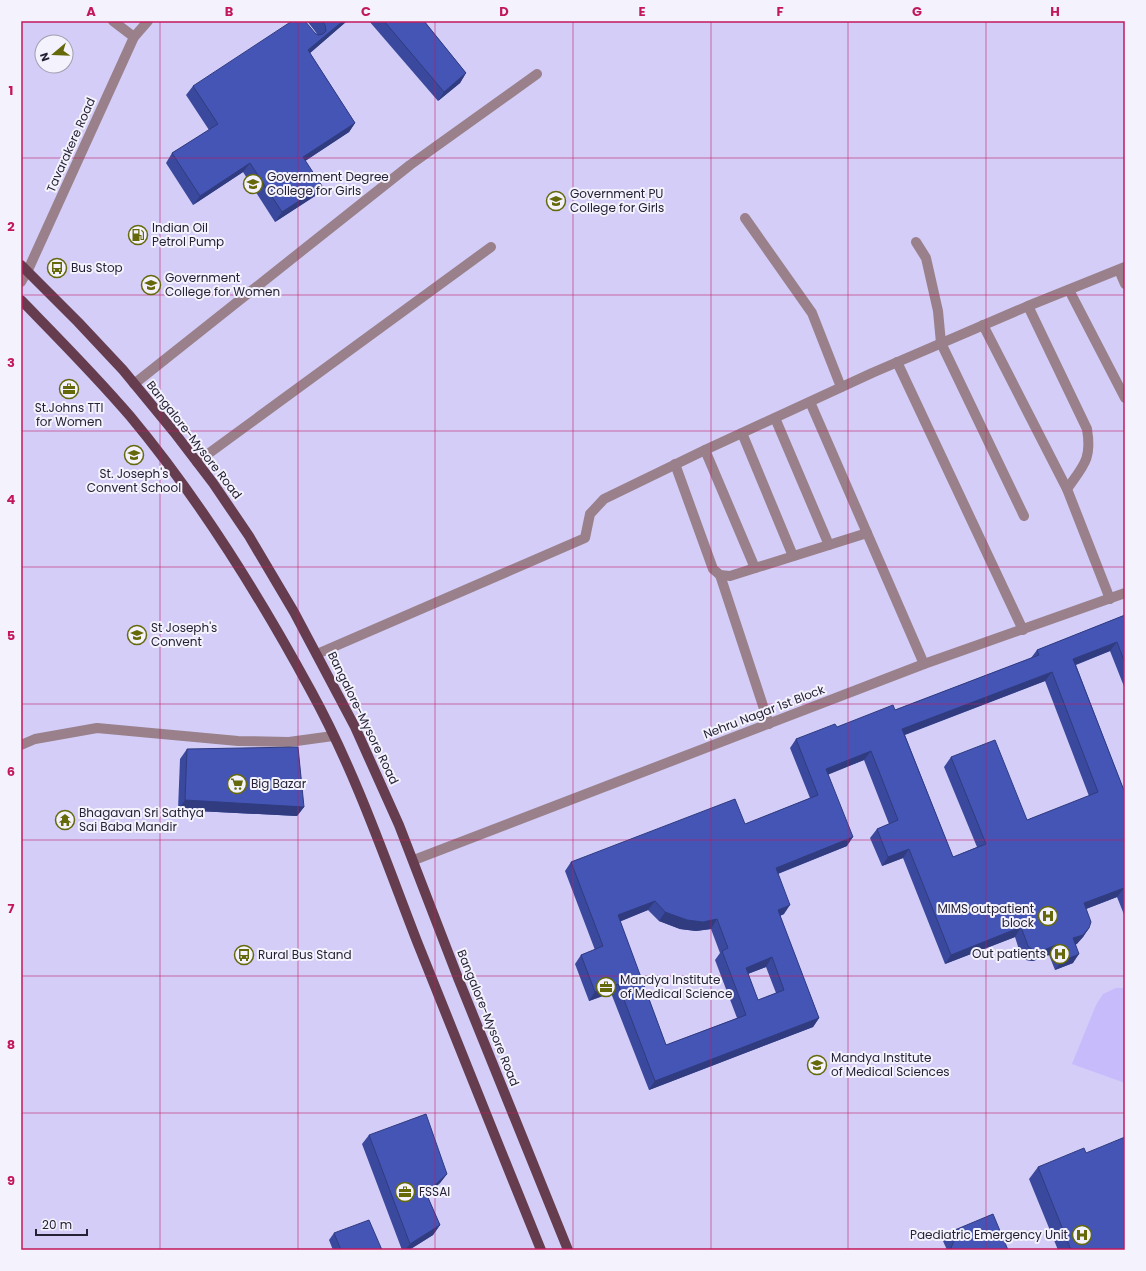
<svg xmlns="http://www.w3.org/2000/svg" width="1146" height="1271" font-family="Poppins,sans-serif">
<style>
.green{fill:#c7bbfc}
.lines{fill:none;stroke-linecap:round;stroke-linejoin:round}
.minor{stroke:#99808a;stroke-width:10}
.tertiary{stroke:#99808a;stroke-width:10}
.primary{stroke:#663d4f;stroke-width:10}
.wall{fill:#3a499d;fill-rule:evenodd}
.shaded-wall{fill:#303c7f}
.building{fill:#4455b6;stroke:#303c7f;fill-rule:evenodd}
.grid{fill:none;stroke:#c2185b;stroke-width:1;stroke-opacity:0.55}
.labels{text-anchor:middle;stroke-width:4;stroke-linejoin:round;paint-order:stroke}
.street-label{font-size:12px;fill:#262236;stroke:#f4f2fd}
.poi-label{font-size:12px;fill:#262236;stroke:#f4f2fd;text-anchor:start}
.neatline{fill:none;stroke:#c2185b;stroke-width:1.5}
.grid-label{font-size:13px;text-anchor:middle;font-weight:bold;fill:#c2185b}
</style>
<rect width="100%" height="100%" fill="#d3cdf8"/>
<polygon class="green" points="1116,988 1125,988 1125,1083 1072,1064 1096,1005 1103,994"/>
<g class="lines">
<g class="minor">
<polyline points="113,21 134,37"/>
<polyline points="745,218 812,313 841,387"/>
<polyline points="916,242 926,258 938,311 941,343 1024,516"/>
<polyline points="1119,270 1125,284"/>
<polyline points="1069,290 1125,398"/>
<path d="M 1028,306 L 1087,429 C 1092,459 1084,465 1067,489"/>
<polyline points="983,325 1067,489 1110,599"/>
<polyline points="897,362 1023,630"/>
<polyline points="134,384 410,165 537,74"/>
<polyline points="810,402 924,664"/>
<polyline points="775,418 829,545"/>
<polyline points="742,433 793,556"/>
<polyline points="705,450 755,568"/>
<polyline points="197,462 491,247"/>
<polyline points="675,464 713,569 720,575 730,576 867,533"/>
<polyline points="720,575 769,724"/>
<polyline points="317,654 585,538 590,514 604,499 705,450 872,373 1028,306 1125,267"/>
<polyline points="21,745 35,739 97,728 238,741 289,742 333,736"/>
<polyline points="414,860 924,664 1125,593"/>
</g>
<polyline class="tertiary" points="21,282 28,270 134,37 148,21"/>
<g class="primary">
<polyline points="21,265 78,322 123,370 174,432 213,483 249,536 294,612 355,727 399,825 458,978 568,1250"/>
<path d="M 21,300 C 58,338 95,375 130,416 C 200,500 259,595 311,691 C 355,771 385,859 418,944 C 458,1046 500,1148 541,1250"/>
</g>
</g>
<g class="wall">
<polygon points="307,21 347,21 310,53 355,123 349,132 305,161 322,186 315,196 275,222 243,172 193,205 166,163 172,153 209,130 186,95 193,86 315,33 318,35"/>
<polygon points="369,21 424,21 466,73 460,83 438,101"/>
<path d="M 1125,615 L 1125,689 L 1110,651 L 1076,665 L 1125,793 L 1125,917 L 1117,897 L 1086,909 L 1089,928 L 1083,937 L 1076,944 L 1073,963 L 1055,970 L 1049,955 L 1033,961 L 1026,960 L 1021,956 L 1015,937 L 945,964 L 903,858 L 882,866 L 870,838 L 877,829 L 889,824 L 864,760 L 828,774 L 847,846 L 778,874 L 784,914 L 780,916 L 819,1018 L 813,1027 L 649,1090 L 611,993 L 589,1001 L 575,964 L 581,955 L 595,950 L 565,871 L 571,862 L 745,824 L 810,798 L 790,748 L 796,739 L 895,710 L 1031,658 L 1037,650 ZM 1045,681 L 1089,796 L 1027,820 L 951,757 L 944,767 L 977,847 L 953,857 L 905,735 ZM 648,910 L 659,921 L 680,929 L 696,931 L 711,929 L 720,953 L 715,960 L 737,1018 L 666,1045 L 620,921 ZM 766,967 L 776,993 L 758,1000 L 748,974 Z"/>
<polygon points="187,749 304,807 297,816 178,810 180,759"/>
<polygon points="369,1135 447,1174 440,1183 427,1195 440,1225 433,1235 409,1250 402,1250 362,1144"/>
<polygon points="1086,1153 1125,1250 1058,1250 1029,1179 1038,1167"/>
<polygon points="950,1232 1008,1250 947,1250 943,1241"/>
<polygon points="334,1233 382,1250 333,1250 329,1240"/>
</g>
<g class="shaded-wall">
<polygon points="343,21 347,21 302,60 308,50"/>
<polygon points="466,73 460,83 438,101 444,92"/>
<polygon points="355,123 349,132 296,167 303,157"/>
<polygon points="250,163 243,172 193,205 200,196"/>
<polygon points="322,186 315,196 275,222 282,212"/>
<polygon points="1117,642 1110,651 1067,668 1073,659"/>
<polygon points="1052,672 1045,681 896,738 902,729"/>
<polygon points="871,751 864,760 820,778 826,769"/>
<polygon points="185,800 304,807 297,816 178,810"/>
<polygon points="853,837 847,846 769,877 776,868"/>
<polygon points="909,849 903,858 882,866 888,857"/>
<polygon points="1124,888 1117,897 1078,912 1084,903"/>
<polygon points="655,901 648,910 612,925 618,915"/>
<polygon points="790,905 784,914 771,919 778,910"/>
<polygon points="665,912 717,919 711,929 696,931 680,929 659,921"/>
<polygon points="1021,927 1015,937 945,964 951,955"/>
<polygon points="1089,928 1083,937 1077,944 1067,948 1073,938"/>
<polygon points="1056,945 1049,955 1033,961 1026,960 1033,950"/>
<polygon points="1079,954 1073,963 1055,970 1062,961"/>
<polygon points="772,957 766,967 739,977 746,968"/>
<polygon points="618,984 611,993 589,1001 595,992"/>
<polygon points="819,1018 813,1027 649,1090 655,1081"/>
<polygon points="447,1174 440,1183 419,1202 426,1193"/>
<polygon points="440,1225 433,1235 409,1250 405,1250 410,1244"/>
</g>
<g class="building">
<polygon points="292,21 305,21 315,33 318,35 323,34 326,31 325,25 322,21 343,21 308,50 355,123 303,157 322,186 282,212 250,163 200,196 172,153 218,124 193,86"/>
<polygon points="384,21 424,21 466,73 444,92"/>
<path d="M 1125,615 L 1125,663 L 1117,642 L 1073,659 L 1125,793 L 1125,891 L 1124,888 L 1084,903 L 1091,922 L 1089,928 L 1083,935 L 1073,938 L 1079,954 L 1062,961 L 1056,945 L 1039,952 L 1033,950 L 1028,946 L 1021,927 L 951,955 L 909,849 L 888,857 L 877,829 L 898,820 L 871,751 L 826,769 L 853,837 L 776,868 L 790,905 L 778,910 L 819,1018 L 655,1081 L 618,984 L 595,992 L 581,955 L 603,946 L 571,862 L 735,799 L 745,824 L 818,795 L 796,739 L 835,724 L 837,727 L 893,705 L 895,710 L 1039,655 L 1037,650 ZM 1052,672 L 1098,792 L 1027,820 L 995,740 L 951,757 L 986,844 L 953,857 L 902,729 ZM 655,901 L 665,912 L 687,920 L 703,922 L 717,919 L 728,948 L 722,951 L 746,1015 L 666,1045 L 618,915 ZM 772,957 L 784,990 L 758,1000 L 746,968 Z"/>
<polygon points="298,747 304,807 185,800 187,749"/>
<polygon points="426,1114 447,1174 426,1193 440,1225 410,1244 369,1135"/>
<polygon points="1125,1137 1125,1250 1071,1250 1038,1167 1084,1148 1086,1153"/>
<polygon points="993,1214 1008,1250 951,1250 951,1248 954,1241 950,1232"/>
<polygon points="369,1220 382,1250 341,1250 334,1233"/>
</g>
<path class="grid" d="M 160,21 L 160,1250M 298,21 L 298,1250M 435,21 L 435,1250M 573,21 L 573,1250M 711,21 L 711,1250M 848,21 L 848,1250M 986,21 L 986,1250M 21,158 L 1125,158M 21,295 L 1125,295M 21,431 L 1125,431M 21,567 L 1125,567M 21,704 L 1125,704M 21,840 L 1125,840M 21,976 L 1125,976M 21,1113 L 1125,1113"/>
<defs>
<g id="university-ring" transform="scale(1)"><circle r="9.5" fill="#f4f2fd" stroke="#656909" stroke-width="1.5"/><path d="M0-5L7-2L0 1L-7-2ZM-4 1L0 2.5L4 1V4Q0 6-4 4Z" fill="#656909"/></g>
<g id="fuel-ring" transform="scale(1)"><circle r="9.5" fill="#f4f2fd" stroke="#656909" stroke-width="1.5"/><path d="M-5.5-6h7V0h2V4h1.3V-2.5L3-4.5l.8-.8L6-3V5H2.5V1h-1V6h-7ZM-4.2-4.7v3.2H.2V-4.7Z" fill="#656909"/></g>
<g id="bus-ring" transform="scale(1)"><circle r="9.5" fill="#f4f2fd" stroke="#656909" stroke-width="1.5"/><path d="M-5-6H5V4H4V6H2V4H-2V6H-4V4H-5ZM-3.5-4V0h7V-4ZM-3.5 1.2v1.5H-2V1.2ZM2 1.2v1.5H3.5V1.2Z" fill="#656909"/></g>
<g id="office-ring" transform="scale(1)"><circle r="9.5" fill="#f4f2fd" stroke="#656909" stroke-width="1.5"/><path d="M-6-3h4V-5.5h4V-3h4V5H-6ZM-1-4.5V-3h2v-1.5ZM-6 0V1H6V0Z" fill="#656909"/></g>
<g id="school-ring" transform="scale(1)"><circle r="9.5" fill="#f4f2fd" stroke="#656909" stroke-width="1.5"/><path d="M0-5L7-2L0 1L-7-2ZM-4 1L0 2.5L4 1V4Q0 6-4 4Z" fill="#656909"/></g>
<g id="supermarket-ring" transform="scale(1)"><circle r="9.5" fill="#f4f2fd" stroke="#656909" stroke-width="1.5"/><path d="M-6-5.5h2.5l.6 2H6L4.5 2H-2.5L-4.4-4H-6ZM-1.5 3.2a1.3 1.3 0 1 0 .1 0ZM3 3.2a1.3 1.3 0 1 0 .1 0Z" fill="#656909"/></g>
<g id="temple-ring" transform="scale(1)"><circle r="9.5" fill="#f4f2fd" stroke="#656909" stroke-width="1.5"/><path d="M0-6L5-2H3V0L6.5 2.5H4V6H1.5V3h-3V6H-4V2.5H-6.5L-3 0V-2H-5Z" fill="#656909"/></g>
<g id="hospital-ring" transform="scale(1)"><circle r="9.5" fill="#f4f2fd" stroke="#656909" stroke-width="1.5"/><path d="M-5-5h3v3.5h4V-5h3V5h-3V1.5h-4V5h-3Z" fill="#656909"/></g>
</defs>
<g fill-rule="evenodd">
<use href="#university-ring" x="253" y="184"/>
<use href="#university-ring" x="556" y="201"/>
<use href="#fuel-ring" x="138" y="235"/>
<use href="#bus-ring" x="57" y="268"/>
<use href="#university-ring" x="151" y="285"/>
<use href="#office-ring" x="69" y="389"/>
<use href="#school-ring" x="134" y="455"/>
<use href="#school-ring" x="137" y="635"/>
<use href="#supermarket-ring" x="237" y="784"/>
<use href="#temple-ring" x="65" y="820"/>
<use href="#hospital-ring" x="1048" y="916"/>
<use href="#hospital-ring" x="1060" y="954"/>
<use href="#bus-ring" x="244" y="955"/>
<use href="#office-ring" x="606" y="987"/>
<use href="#university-ring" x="817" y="1065"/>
<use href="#office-ring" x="405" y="1192"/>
<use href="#hospital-ring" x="1082" y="1235"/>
</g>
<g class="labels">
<g class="street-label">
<text transform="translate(71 145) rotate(-66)" y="4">Tavarakere Road</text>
<text transform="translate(194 440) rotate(52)" y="4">Bangalore-Mysore Road</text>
<text transform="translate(764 712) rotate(-21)" y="4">Nehru Nagar 1st Block</text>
<text transform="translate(363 718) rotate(64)" y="4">Bangalore-Mysore Road</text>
<text transform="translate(488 1018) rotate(68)" y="4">Bangalore-Mysore Road</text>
</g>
<g class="poi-label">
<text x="267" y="181">Government Degree<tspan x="267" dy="14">College for Girls</tspan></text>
<text x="570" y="198">Government PU<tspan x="570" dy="14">College for Girls</tspan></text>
<text x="152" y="232">Indian Oil<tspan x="152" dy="14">Petrol Pump</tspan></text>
<text x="71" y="272">Bus Stop</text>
<text x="165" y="282">Government<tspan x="165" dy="14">College for Women</tspan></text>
<text x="69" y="412" text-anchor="middle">St.Johns TTI<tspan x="69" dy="14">for Women</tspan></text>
<text x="134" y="478" text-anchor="middle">St. Joseph's<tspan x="134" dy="14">Convent School</tspan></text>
<text x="151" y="632">St Joseph's<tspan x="151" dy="14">Convent</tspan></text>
<text x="251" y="788">Big Bazar</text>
<text x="79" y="817">Bhagavan Sri Sathya<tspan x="79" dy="14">Sai Baba Mandir</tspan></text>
<text x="1034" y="913" text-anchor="end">MIMS outpatient<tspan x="1034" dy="14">block</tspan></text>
<text x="1046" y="958" text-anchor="end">Out patients</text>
<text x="258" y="959">Rural Bus Stand</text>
<text x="620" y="984">Mandya Institute<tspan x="620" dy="14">of Medical Science</tspan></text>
<text x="831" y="1062">Mandya Institute<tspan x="831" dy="14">of Medical Sciences</tspan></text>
<text x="419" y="1196">FSSAI</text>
<text x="1068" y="1239" text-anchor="end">Paediatric Emergency Unit</text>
</g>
</g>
<rect width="1146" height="1271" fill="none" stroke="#f4f2fd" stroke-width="44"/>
<g transform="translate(54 54) rotate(251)"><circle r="19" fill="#f4f2fd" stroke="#a29fad"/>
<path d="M0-3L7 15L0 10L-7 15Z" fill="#656909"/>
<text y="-6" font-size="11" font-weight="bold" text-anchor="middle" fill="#262236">N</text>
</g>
<path d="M36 1229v6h51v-6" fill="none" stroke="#262236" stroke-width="2"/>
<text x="42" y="1229" font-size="12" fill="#262236" stroke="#f4f2fd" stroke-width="3" paint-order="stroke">20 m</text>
<rect x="22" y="22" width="1102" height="1227" class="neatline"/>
<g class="grid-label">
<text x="91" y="16">A</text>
<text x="229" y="16">B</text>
<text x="366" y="16">C</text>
<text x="504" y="16">D</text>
<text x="642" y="16">E</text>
<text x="780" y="16">F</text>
<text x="917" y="16">G</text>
<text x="1055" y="16">H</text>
<text x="11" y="95">1</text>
<text x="11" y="231">2</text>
<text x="11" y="367">3</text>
<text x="11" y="504">4</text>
<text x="11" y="640">5</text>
<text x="11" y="776">6</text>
<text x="11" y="913">7</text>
<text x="11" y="1049">8</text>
<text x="11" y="1185">9</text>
</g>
</svg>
